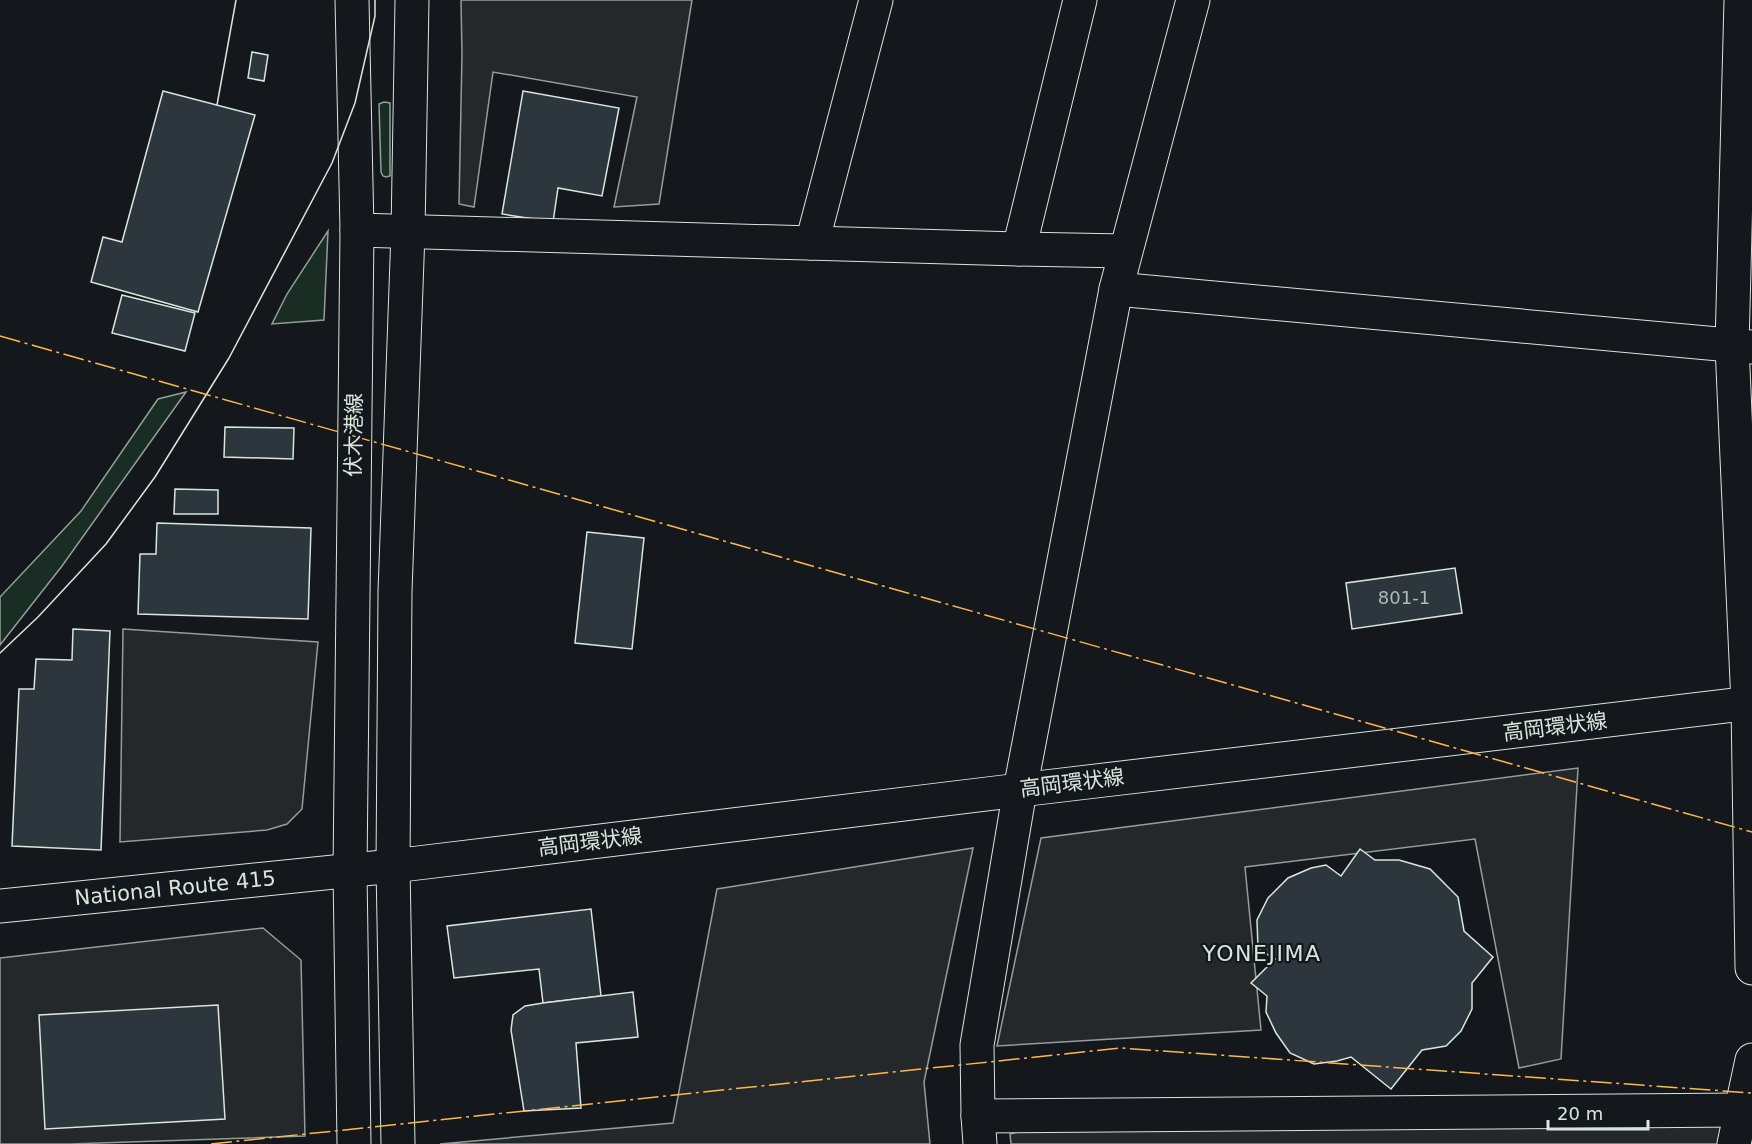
<svg xmlns="http://www.w3.org/2000/svg" width="1752" height="1144" font-family="'DejaVu Sans','Noto Sans JP',sans-serif">
<style>
.green{fill:#1a2d24;stroke:#939e99;stroke-width:1.5}
.parking{fill:#24282b;stroke:#939e99;stroke-width:1.5}
.building{fill:#2c363c;stroke:#d8e6dc;stroke-width:1.5}
.lines{fill:none;stroke-linecap:round;stroke-linejoin:round}
.minor-casing{stroke:#d8e6dc;stroke-width:35}
.major-casing{stroke:#d8e6dc;stroke-width:35}
.highway-casing{stroke:#d8e6dc;stroke-width:35}
.minor{stroke:#14181c;stroke-width:33}
.major{stroke:#14181c;stroke-width:33}
.highway{stroke:#14181c;stroke-width:33}
.tram{stroke:#d8e6dc;stroke-width:1.5}
.power{stroke:#ffb74d;stroke-width:1.5;stroke-dasharray:21 4.5 3 4.5;stroke-linecap:butt}
.labels{text-anchor:middle;stroke-width:4.5;stroke-linejoin:round;paint-order:stroke}
.number-label{font-size:18px;fill:#adbab4}
.street-label{font-size:21px;fill:#d8e6dc;stroke:#14181c}
.neighbourhood-label{font-size:22px;letter-spacing:1.5px;fill:#d8e6dc;stroke:#14181c}
</style>
<rect width="100%" height="100%" fill="#14181c"/>
<g class="green">
<polygon points="384,102 390,103 390,176 386,177 383,176 381,172 379,104"/>
<polygon points="328,231 324,320 272,324 287,294"/>
<polygon points="186,392 62,566 0,645 0,597 81,511 158,399"/>
</g>
<g class="parking">
<polygon points="461,0 692,0 659,204 614,207 637,97 493,72 474,207 459,204 462,55"/>
<polygon points="123,629 318,642 302,809 287,824 267,830 120,842"/>
<polygon points="1578,768 1561,1059 1519,1068 1475,839 1245,867 1261,1030 997,1046 1041,838"/>
<polygon points="973,848 924,1082 930,1144 440,1144 673,1123 717,889"/>
<polygon points="263,928 301,960 305,1136 70,1144 0,1144 0,958"/>
<polygon points="1053,1123 1721,1125 1718,1144 1011,1144 1010,1134"/>
</g>
<g class="building">
<polygon points="252,52 268,55 264,81 248,78"/>
<polygon points="163,91 255,115 198,312 91,282 103,237 122,242"/>
<polygon points="523,91 619,108 602,196 558,188 553,222 502,214"/>
<polygon points="122,295 195,313 185,351 112,333"/>
<polygon points="225,427 294,428 293,459 224,457"/>
<polygon points="175,489 218,490 218,514 174,514"/>
<polygon points="157,523 311,528 308,619 138,614 140,554 156,554"/>
<polygon points="587,532 644,538 632,649 575,643"/>
<polygon points="1455,568 1462,613 1352,629 1346,583"/>
<polygon points="73,629 110,631 101,850 12,846 19,689 34,689 36,659 72,660"/>
<polygon points="1360,849 1375,860 1399,860 1430,869 1458,897 1464,931 1493,957 1472,983 1472,1009 1461,1031 1446,1046 1422,1050 1391,1089 1351,1057 1337,1061 1314,1064 1290,1053 1276,1033 1266,1012 1267,996 1251,983 1275,959 1258,949 1257,920 1268,898 1288,878 1311,868 1326,865 1341,876"/>
<polygon points="591,909 601,996 543,1003 539,969 454,978 447,926"/>
<polygon points="633,992 638,1037 576,1043 581,1108 524,1111 511,1030 513,1015 525,1006 543,1003"/>
<polygon points="218,1005 225,1119 45,1129 39,1015"/>
</g>
<g class="lines">
<g class="minor-casing">
<g id="minor">
<polyline points="1741,0 1732,346 1748,704 1752,968"/>
<polyline points="357,230 1019,249 1125,251"/>
<polyline points="812,243 876,0"/>
<polyline points="1019,249 1080,0"/>
<polyline points="1116,289 1752,347"/>
<polyline points="978,1116 1740,1110"/>
<polyline points="980,1144 978,1116 977,1045 1020,790 1116,289 1193,0"/>
<polyline points="1734,1144 1752,1060"/>
</g>
</g>
<g class="major-casing">
<g id="major">
<polyline points="412,0 408,232 395,592 393,866 1020,790 1752,703"/>
<polyline points="350,871 357,230 352,0"/>
</g>
</g>
<g class="highway-casing">
<g id="highway">
<polyline points="350,871 354,1144"/>
<path id="s1" d="M 0,906 L 393,866 L 398,1144"/>
</g>
</g>
<use href="#minor" class="minor"/>
<use href="#major" class="major"/>
<use href="#highway" class="highway"/>
<g class="tram">
<polyline points="217,105 236,0"/>
<polyline points="0,653 38,617 106,544 155,477 229,358 332,163 355,103 375,16 375,0"/>
</g>
<g class="power">
<polyline points="0,336 1752,832"/>
<polyline points="211,1144 1121,1048 1752,1093"/>
</g>
</g>
<g class="labels">
<g class="number-label">
<text x="1404" y="604">801-1</text>
</g>
<g class="street-label">
<text transform="translate(354 435) rotate(-89)" y="7">伏木港線</text>
<text transform="translate(1555 727) rotate(-7)" y="7">高岡環状線</text>
<text transform="translate(1072 783) rotate(-7)" y="7">高岡環状線</text>
<text transform="translate(590 842) rotate(-7)" y="7">高岡環状線</text>
<text dy="7" stroke="none"><textPath href="#s1" startOffset="176">National Route 415</textPath></text>
</g>
<g class="neighbourhood-label">
<text x="1262" y="961">YONEJIMA</text>
</g>
</g>
<path d="M1548 1120v9h100v-9" fill="none" stroke="#d8e6dc" stroke-width="3"/>
<text x="1557" y="1120" font-size="18" fill="#d8e6dc" stroke="#14181c" stroke-width="4.5" paint-order="stroke">20 m</text>
</svg>
